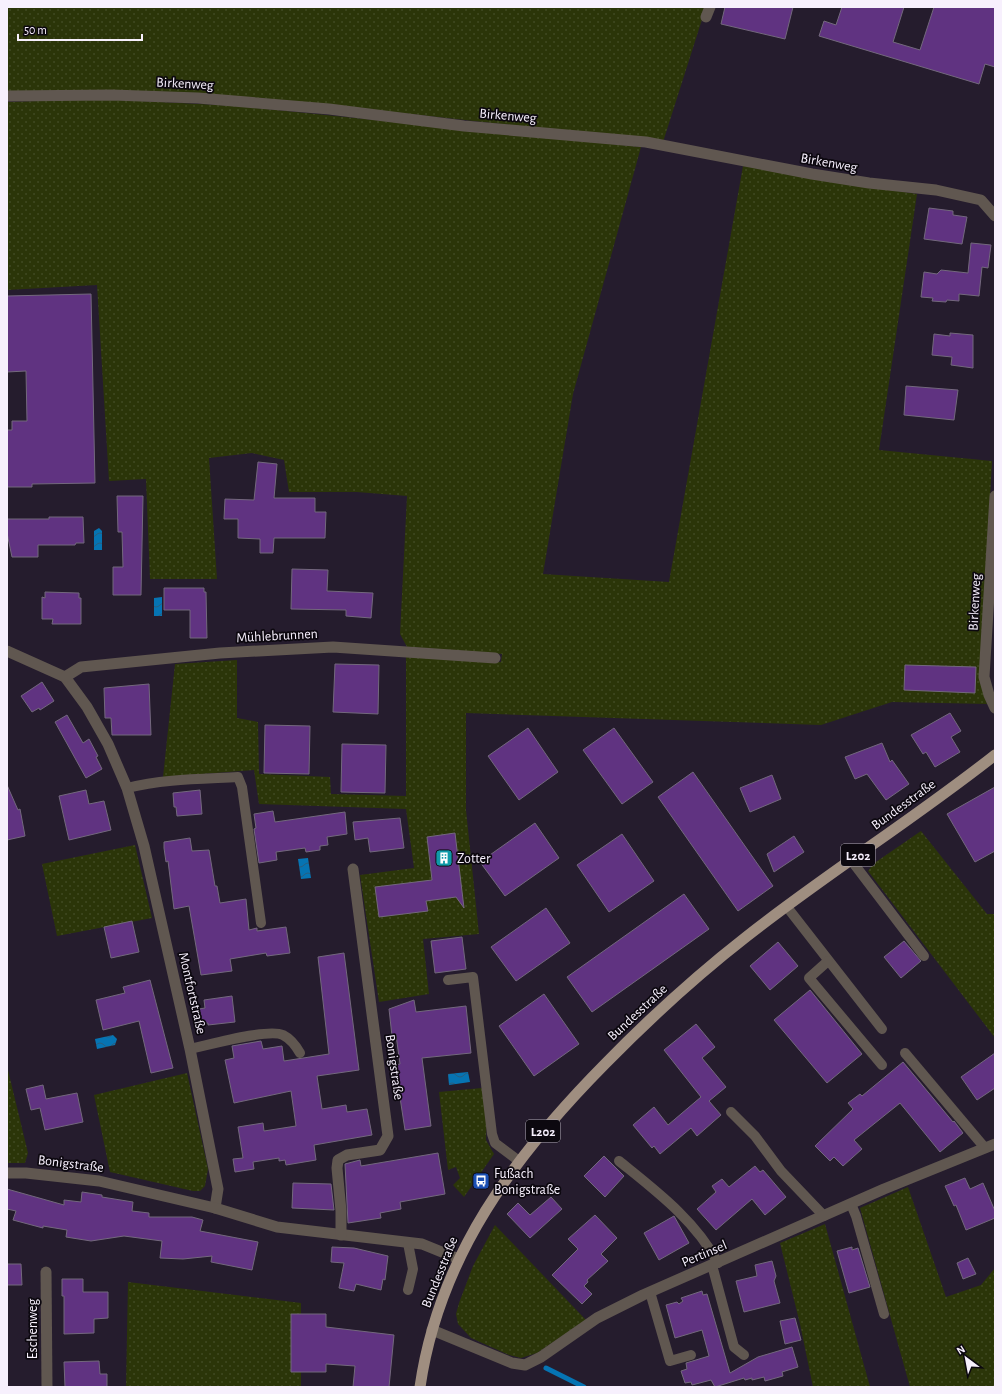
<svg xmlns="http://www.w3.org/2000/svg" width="1002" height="1394" font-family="'Alegreya Sans',sans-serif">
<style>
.grass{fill:url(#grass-dots)}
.water{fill:url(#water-waves)}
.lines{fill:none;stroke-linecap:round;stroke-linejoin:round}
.stream{stroke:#0674b3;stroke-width:5}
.building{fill:#603381;stroke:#73687d}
.service{stroke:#605750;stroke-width:10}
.minor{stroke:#605750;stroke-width:11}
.primary{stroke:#9f8e80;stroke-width:11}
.labels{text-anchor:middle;stroke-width:3.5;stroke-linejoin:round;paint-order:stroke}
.shield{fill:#0c080f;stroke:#b0aab6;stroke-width:1}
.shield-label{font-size:13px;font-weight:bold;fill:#f7f0fd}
.street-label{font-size:14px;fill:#f7f0fd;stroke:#0c080f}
.poi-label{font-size:14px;fill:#f7f0fd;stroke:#0c080f;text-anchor:start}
</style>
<defs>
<pattern id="grass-dots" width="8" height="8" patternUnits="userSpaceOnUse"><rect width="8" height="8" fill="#2b3509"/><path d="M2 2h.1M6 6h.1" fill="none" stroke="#404922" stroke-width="1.8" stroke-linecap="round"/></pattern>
<pattern id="water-waves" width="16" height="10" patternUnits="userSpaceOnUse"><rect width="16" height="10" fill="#0674b3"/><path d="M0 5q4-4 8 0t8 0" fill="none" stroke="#285e80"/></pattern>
</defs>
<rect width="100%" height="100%" fill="#251c2d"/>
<g class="grass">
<polygon points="7,7 706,7 663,142 329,105 7,92"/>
<polygon points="102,99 237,106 641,147 573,394 543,574 669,582 743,166 917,194 879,450 992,461 980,682 987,704 892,702 821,725 466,713 466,810 479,934 423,939 429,994 379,1002 360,875 414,868 406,809 259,804 254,770 163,777 175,664 237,660 237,718 258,722 259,774 330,777 331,794 406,796 406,657 501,662 502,654 407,647 400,634 407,496 357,492 289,492 284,460 252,453 209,458 217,579 150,579 146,479 109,481 97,285 7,290 7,102"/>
<polygon points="921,831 987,914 995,914 995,1038 868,871 873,864"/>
<polygon points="135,845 152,918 57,936 42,864"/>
<polygon points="7,1066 28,1153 25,1163 7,1163"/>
<polygon points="187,1073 208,1169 205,1186 200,1191 193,1191 110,1172 94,1095"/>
<polygon points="482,1088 487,1113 486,1140 494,1154 464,1197 453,1185 460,1178 456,1167 448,1170 439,1092"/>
<polygon points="908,1187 946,1297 981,1285 995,1268 995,1387 910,1387 860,1208"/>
<polygon points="825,1224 870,1387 813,1387 800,1324 780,1243"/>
<polygon points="495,1225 586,1320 537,1353 521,1358 509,1355 471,1338 458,1324 456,1314 459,1303 473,1266"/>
<polygon points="128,1282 301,1303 301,1387 126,1387"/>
</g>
<g class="water">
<polygon points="99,528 102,531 102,550 94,550 94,531"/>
<polygon points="162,597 162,616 154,616 154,598"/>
<polygon points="308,858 311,878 301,879 298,859"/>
<polygon points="113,1035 117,1039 115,1045 97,1049 95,1039"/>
<polygon points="468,1072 470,1082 449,1085 448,1074"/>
</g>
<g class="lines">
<polyline class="stream" points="546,1368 584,1387"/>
</g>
<g class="building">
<polygon points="725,7 793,7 785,39 721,24"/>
<polygon points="842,7 904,7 893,42 920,50 934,7 995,7 995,67 985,64 979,84 819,36 824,21 836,25"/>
<polygon points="929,208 953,211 953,215 967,217 962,244 924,239"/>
<polygon points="971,243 991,245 988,268 982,267 979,296 959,294 959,301 947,300 946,302 932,301 933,298 921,297 924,272 937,274 941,270 968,273"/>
<polygon points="91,294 95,483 32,484 32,487 7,487 7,430 12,430 12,421 27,421 26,371 7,372 7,296"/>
<polygon points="950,333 973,335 973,368 951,365 952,357 932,355 934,334 950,336"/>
<polygon points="906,386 958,390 954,420 904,415"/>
<polygon points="258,462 277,464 274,498 315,498 315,512 326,512 325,538 274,538 273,553 260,553 260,539 238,538 238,519 224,519 225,499 254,500"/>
<polygon points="117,496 143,496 141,595 113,595 113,567 123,567 122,532 118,532"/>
<polygon points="49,517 83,517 84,543 76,543 75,545 38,545 38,557 12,557 7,533 7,519 49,519"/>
<polygon points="292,569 328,570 327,591 373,593 371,618 346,616 346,610 291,609"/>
<polygon points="164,588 204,588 204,592 206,592 207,638 190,638 190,610 164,610"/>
<polygon points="45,592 79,593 79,598 81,598 81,624 52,624 53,619 42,619 42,597 45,598"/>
<polygon points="335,664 379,665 378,714 333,712"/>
<polygon points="905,665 976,667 975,693 904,690"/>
<polygon points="42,682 54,701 40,710 39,708 32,712 21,696"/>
<polygon points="149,684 151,735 112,735 111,718 105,718 104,688"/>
<polygon points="950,713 961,731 951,737 960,752 935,767 926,752 923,754 911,735"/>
<polygon points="67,715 83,743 89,739 98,756 96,757 102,769 86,778 55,722"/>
<polygon points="265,725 310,726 309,774 264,773"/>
<polygon points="528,728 558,772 519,800 488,756"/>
<polygon points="614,728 653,782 622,804 583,750"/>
<polygon points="882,743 890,762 892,760 909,784 886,800 867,774 855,779 845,757"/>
<polygon points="342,744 386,745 385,793 341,792"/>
<polygon points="693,772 773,886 738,911 658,797"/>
<polygon points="772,775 781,799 750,812 740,788"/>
<polygon points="7,785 18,810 20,809 25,836 7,840"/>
<polygon points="995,787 995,851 975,862 947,814"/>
<polygon points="86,790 89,804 104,801 111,830 69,840 59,796"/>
<polygon points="200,790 202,814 177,816 176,807 174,807 173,793"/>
<polygon points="273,811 275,822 345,812 347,834 327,837 328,845 320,846 320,850 306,852 305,848 276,852 277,860 259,863 254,829 256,828 254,814"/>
<polygon points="400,818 404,848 370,852 368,838 355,840 353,822"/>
<polygon points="535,823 559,858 505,896 480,862"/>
<polygon points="455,833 464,908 456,897 426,901 428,911 379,917 375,887 432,880 427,837"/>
<polygon points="622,834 654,881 609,912 577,865"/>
<polygon points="794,836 804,852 774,872 767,854"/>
<polygon points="190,838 192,851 209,850 215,886 217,886 220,903 246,899 249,930 257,928 257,931 286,927 290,953 267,956 266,953 230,959 232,971 201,975 189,906 174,909 168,861 166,862 164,848 164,842"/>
<polygon points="684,894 709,929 592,1012 567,977"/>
<polygon points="546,908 570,943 516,981 491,947"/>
<polygon points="132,921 139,952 111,958 104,927"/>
<polygon points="462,937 466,969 435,973 431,941"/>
<polygon points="904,941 921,961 901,978 884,957"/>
<polygon points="778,942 798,966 770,990 750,966"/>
<polygon points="344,953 359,1070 317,1076 322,1109 346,1105 347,1112 367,1109 372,1135 314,1145 316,1160 286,1165 285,1160 279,1161 279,1158 253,1162 254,1169 235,1172 233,1159 243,1158 238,1127 263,1123 264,1131 296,1126 291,1091 234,1103 225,1060 234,1058 232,1046 261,1041 263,1049 282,1046 284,1061 329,1054 318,957"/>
<polygon points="150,980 173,1068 151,1073 139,1021 103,1030 96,1000 125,993 123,987"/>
<polygon points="810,990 862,1054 827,1083 774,1020"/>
<polygon points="544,994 579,1044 534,1076 499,1026"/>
<polygon points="232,996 235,1022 208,1025 208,1023 195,1024 193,1010 205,1008 204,1000"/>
<polygon points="414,1000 416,1012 466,1006 471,1053 422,1058 431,1126 405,1130 395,1065 400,1064 396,1035 392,1036 389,1009"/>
<polygon points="696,1024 715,1047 702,1058 726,1087 709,1101 721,1115 697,1136 691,1128 660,1154 654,1146 652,1148 633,1125 654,1107 668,1125 701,1097 664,1050"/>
<polygon points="995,1053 995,1088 977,1100 961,1077"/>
<polygon points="903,1062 953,1122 954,1121 963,1133 940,1152 900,1103 854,1140 862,1149 843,1166 834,1157 830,1161 815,1146 853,1109 848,1103 860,1094 862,1096"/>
<polygon points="43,1085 46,1099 77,1093 83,1122 45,1130 40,1108 31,1110 26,1089"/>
<polygon points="438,1153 445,1194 400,1202 401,1209 380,1213 381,1218 348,1223 345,1164 360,1160 361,1166"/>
<polygon points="604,1156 624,1176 605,1197 584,1176"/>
<polygon points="755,1166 760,1172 763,1170 786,1197 765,1215 752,1199 716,1230 697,1209 716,1192 712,1186 722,1179 729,1187"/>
<polygon points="965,1178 970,1189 983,1183 995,1211 995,1218 966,1230 956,1205 954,1206 945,1186"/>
<polygon points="293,1183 331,1184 334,1210 292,1208"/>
<polygon points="7,1189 64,1205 64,1200 81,1202 82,1192 102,1195 102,1197 133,1202 132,1211 149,1213 149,1217 192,1217 203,1220 200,1231 258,1242 252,1270 211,1262 212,1256 183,1259 160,1258 162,1241 124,1236 91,1241 66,1237 67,1230 43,1226 43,1228 13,1220 16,1211 7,1209"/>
<polygon points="551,1197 562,1209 530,1238 507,1214 518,1203 530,1215"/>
<polygon points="595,1215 617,1238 601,1254 608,1261 587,1280 588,1282 584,1286 592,1294 582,1304 552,1275 578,1249 568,1239"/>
<polygon points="674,1216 689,1243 659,1260 644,1233"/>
<polygon points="332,1247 354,1248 388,1256 385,1280 383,1279 381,1290 356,1284 354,1291 339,1288 344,1263 331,1262"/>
<polygon points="852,1247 852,1250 858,1248 870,1287 849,1293 837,1251"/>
<polygon points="968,1258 976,1274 963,1279 957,1263"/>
<polygon points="772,1261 776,1276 774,1281 780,1303 744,1312 736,1281 757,1276 755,1265"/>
<polygon points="7,1264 21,1264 22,1285 7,1285"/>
<polygon points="62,1279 83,1279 83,1292 108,1292 108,1318 94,1319 94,1333 64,1334 64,1296 62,1296"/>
<polygon points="702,1291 703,1295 707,1294 730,1373 758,1357 792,1347 798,1367 782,1372 783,1376 765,1381 764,1377 752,1380 752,1378 745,1380 744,1378 715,1387 711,1380 692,1385 691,1382 685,1383 681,1371 687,1369 686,1363 709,1356 702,1330 675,1338 666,1305 677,1302 679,1304 683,1301 681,1298"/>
<polygon points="291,1314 326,1314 326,1327 394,1335 389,1387 353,1387 355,1366 326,1364 326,1372 291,1372"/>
<polygon points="795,1318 801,1340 785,1344 780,1321"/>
<polygon points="99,1361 100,1374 107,1374 107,1387 65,1387 64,1362"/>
</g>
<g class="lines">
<g class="service">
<path d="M 127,788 C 163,779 201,779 238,777 L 242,787 L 261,923"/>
<polyline points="851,860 924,956"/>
<polyline points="787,907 882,1029"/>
<polyline points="828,961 809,978 882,1065"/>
<polyline points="448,980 473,977 492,1134 495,1143 519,1161"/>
<path d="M 190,1049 C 209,1045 268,1028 283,1035 C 291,1039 296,1046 300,1053"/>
<polyline points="905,1053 985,1148"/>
<polyline points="731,1112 755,1136 781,1171 824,1216"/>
<path d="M 619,1161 C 656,1191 695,1220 718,1263"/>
<polyline points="851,1204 856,1216 884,1314"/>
<polyline points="712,1265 734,1347 744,1355"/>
<polyline points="408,1290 413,1269 408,1243"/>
<polyline points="650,1292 670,1361 691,1355"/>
</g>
<g class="minor">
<polyline points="706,17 710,7"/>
<polyline points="7,96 112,95 198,98 329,109 464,126 646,142 812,174 869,183 936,190 981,200 995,216"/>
<polyline points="995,496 984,677 989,695 995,708"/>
<polyline points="7,651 65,677 87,707 108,744 127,788 144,846 190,1049 218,1189 215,1208"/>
<polyline points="65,677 81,667 220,653 333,647 495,658"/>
<polyline points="7,1173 26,1173 99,1181 215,1208 277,1227 422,1244 459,1259"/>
<polyline points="341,1235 341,1211 337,1168 338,1160 347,1155 380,1150 388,1136 353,869"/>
<polyline points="46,1272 47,1387"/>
<polyline points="432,1330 512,1363 525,1365 541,1357 597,1318 643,1295 884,1189 995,1144"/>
</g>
<path class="primary" d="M 420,1387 C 439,1256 514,1156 605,1064 C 649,1019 696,976 746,937 C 826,874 914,819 995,755"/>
</g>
<defs>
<g id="building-square" transform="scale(0.9)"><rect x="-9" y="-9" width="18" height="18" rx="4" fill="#0f9aa8" stroke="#0c080f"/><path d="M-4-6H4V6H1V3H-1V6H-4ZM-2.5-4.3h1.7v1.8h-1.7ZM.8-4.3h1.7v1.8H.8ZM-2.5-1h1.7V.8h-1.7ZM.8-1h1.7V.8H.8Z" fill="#fff"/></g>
<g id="bus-square" transform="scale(0.9)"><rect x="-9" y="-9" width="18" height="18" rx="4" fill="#1a4fb4" stroke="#0c080f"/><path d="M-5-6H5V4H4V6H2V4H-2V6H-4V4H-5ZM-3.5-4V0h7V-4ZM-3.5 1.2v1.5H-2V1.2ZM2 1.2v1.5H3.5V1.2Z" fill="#fff"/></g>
</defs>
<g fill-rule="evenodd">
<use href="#building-square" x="444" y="858"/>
<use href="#bus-square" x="481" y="1181"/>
</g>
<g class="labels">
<g class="shield">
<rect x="841" y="844" width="34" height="22" rx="3"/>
<rect x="526" y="1120" width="34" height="22" rx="3"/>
</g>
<g class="shield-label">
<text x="858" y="860">L202</text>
<text x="543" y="1136">L202</text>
</g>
<g class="street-label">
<text transform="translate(185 83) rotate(3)" y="5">Birkenweg</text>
<text transform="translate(508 115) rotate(5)" y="5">Birkenweg</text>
<text transform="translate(829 162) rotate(10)" y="5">Birkenweg</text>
<text transform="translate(974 602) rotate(-87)" y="5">Birkenweg</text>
<text transform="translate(277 635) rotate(-3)" y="5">Mühlebrunnen</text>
<text transform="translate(903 804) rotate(-36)" y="5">Bundesstraße</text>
<text transform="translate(193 993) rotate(77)" y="5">Montfortstraße</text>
<text transform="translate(637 1012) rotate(-43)" y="5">Bundesstraße</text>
<text transform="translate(395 1067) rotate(82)" y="5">Bonigstraße</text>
<text transform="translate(71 1163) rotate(7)" y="5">Bonigstraße</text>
<text transform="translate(704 1253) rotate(-23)" y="5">Pertinsel</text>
<text transform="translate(439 1272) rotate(-68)" y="5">Bundesstraße</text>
<text transform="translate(32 1329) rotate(-90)" y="5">Eschenweg</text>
</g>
<g class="poi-label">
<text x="457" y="863">Zotter</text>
<text x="494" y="1178">Fußach<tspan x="494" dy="16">Bonigstraße</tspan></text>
</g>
</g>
<rect width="1002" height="1394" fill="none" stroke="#f7f0fd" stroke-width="16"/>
<g transform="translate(966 1358) rotate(328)" stroke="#0c080f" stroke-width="3" paint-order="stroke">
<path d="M0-3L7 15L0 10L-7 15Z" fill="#f7f0fd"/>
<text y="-6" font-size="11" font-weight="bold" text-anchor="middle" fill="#f7f0fd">N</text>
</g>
<path d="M18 34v6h124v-6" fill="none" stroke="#f7f0fd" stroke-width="2"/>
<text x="24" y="34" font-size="12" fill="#f7f0fd" stroke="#0c080f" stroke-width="3" paint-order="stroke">50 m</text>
</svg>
